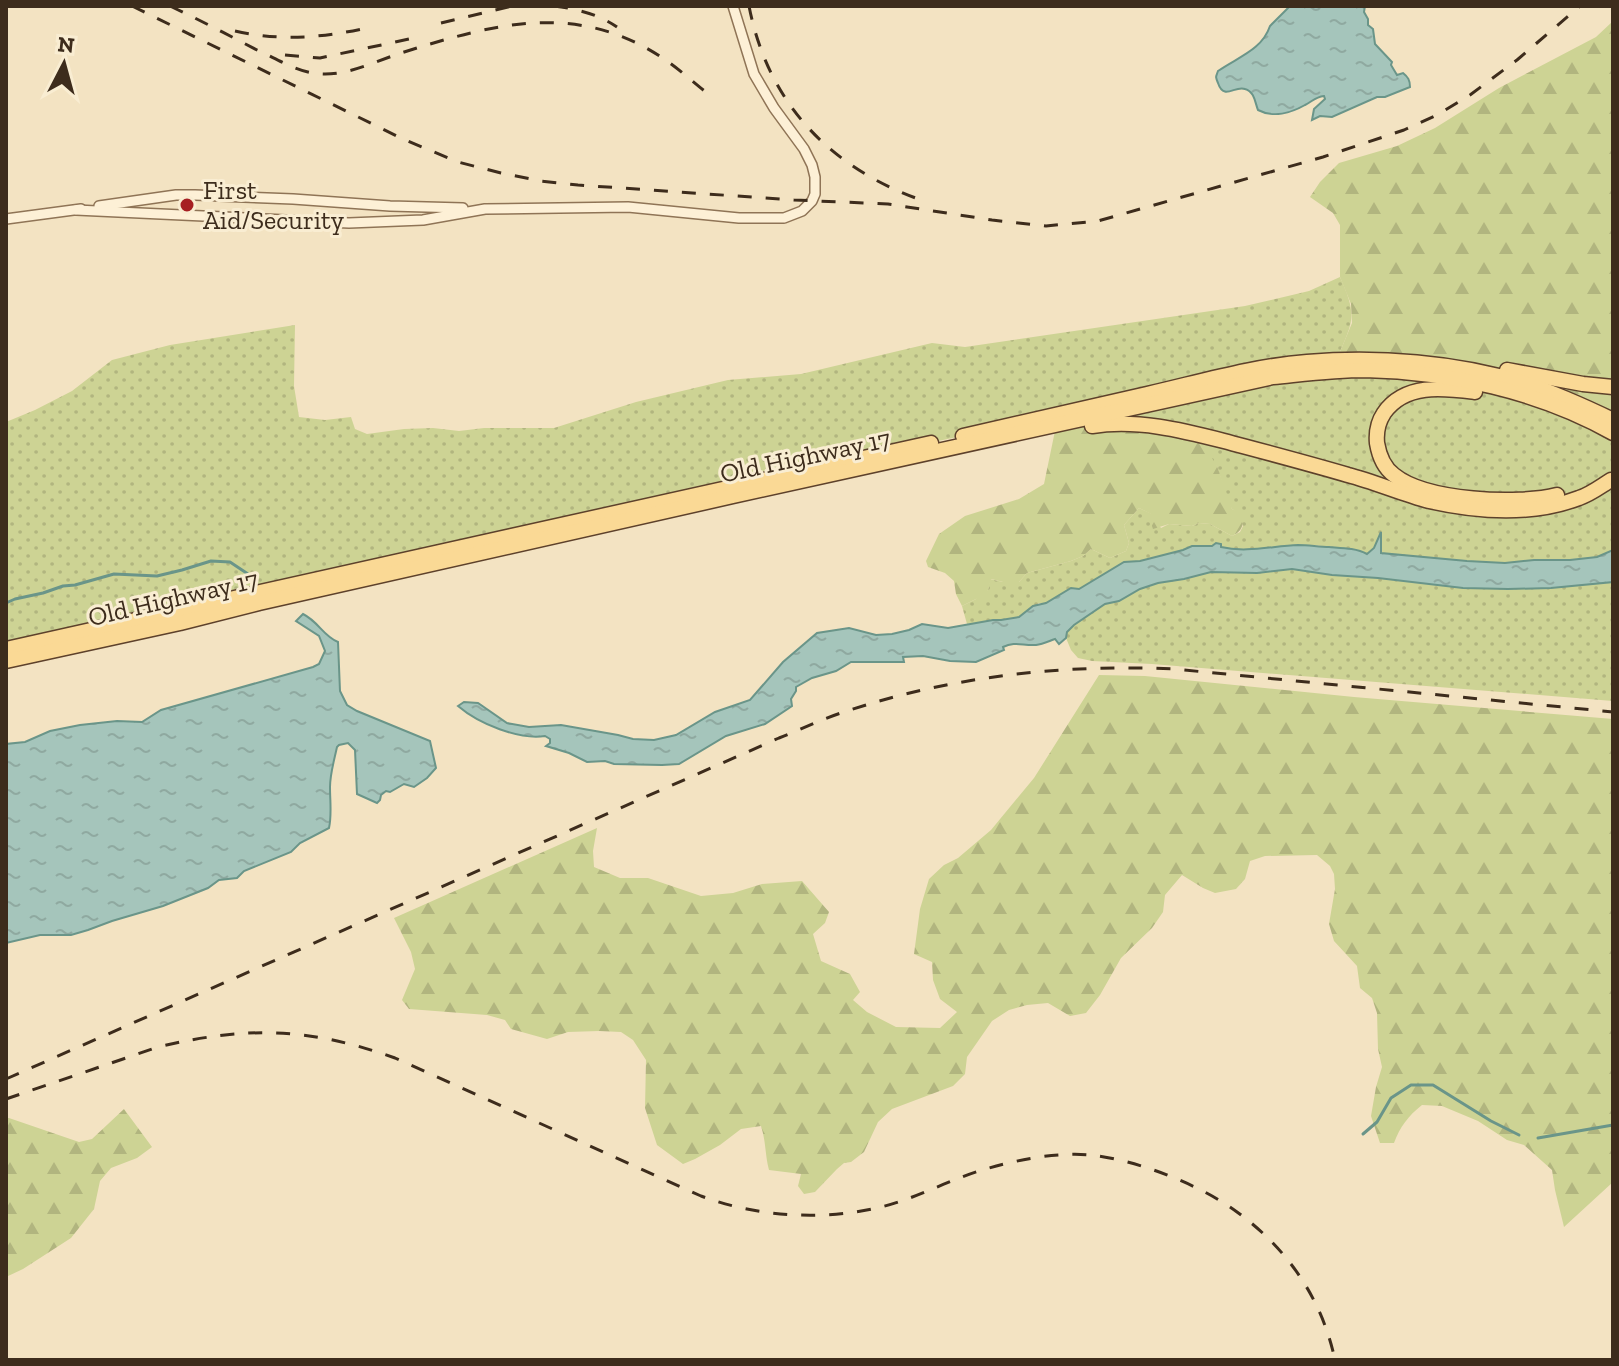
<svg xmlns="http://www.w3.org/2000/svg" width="1619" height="1366" font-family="'Zilla Slab',serif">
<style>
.grass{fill:url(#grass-dots)}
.forest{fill:url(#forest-firs)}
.water{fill:url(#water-ripples);stroke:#6a9589;stroke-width:2}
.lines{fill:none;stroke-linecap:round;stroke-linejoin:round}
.stream{stroke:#6a9589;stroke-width:3}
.street-casing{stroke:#8f7456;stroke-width:12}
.primary-casing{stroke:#5d412b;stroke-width:17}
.street{stroke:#fdf0d6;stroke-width:9}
.primary{stroke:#fad995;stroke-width:14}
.rail{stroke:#3d2c1c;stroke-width:3;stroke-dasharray:14 14;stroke-linecap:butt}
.poi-dot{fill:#a61f22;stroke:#f9edd2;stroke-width:3}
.labels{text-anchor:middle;stroke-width:6;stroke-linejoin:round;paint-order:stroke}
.poi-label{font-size:26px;fill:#3d2c1c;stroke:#f9edd2;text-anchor:start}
.street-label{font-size:26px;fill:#3d2c1c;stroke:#f9edd2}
</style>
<defs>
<pattern id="grass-dots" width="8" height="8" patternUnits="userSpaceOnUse" patternTransform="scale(2)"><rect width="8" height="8" fill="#cdd394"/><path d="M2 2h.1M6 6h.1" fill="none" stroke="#b1b57f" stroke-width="1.8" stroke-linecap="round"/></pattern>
<pattern id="forest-firs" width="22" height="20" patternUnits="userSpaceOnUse" patternTransform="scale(2)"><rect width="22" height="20" fill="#cdd394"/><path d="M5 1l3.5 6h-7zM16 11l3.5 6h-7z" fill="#b1b57f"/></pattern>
<pattern id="water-ripples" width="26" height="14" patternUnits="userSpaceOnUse" patternTransform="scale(2)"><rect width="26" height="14" fill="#a5c5bb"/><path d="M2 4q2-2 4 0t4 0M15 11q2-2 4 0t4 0" fill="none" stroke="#8fa9a0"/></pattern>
</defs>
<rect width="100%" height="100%" fill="#f3e3c2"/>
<g class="grass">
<path d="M 1340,277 C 1358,317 1353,321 1337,359 L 836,462 L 6,649 L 6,422 L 35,410 L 72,391 L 112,360 L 170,345 L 295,325 L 294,386 L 299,417 L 325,420 L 351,417 L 355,429 L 367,434 L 404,429 L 433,428 L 459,431 L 484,428 L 554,428 L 636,402 L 728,380 L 801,374 L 932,343 L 965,347 L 1245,306 L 1309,291 Z"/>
<polygon points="1343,372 1493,388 1613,433 1613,550 1597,557 1570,560 1534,560 1505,563 1467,561 1380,553 1380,535 1374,548 1367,554 1343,548 1312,545 1244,550 1192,546 1183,550 1140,561 1124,562 1079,589 1071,588 1046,603 1039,603 1019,617 967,624 962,606 976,599 988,590 990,579 1003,582 1019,582 1027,573 1071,561 1083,556 1091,549 1110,558 1126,551 1129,543 1124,525 1139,508 1152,514 1161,528 1169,524 1192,526 1199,523 1210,524 1232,536 1240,532 1243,526 1237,512 1232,509 1228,502 1217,466 1088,426 1064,425 1236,385"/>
<polygon points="1292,569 1332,575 1378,578 1463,588 1535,589 1613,582 1613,701 1152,664 1092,661 1078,658 1071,650 1066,638 1067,632 1074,625 1105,604 1119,601 1140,589 1158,583 1184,579 1211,572 1257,573"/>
</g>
<g class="forest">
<polygon points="1613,21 1613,420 1337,359 1352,323 1351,304 1340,277 1340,225 1333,213 1310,197 1320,182 1339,163 1397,146 1435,128 1499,88 1596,37"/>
<path d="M 1064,425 L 1192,432 L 1205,447 L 1217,466 L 1232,509 L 1242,513 C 1244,524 1243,531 1232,536 L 1210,524 L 1199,523 L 1192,526 L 1169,524 L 1153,529 L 1151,523 L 1151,514 L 1139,508 L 1124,525 L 1129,543 L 1126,551 L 1110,558 L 1091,549 L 1083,556 L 1071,561 L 1027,573 L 1019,582 L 1003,582 L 991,579 L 988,590 L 984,598 L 976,599 L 962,606 L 956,594 L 954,581 L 945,573 L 928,567 L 926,561 L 939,534 L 965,516 L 1019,499 L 1044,484 L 1056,426 Z"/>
<path d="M 1099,675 L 1145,676 L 1354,697 L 1613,719 L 1613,1182 L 1564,1227 L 1555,1190 L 1552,1170 L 1524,1145 L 1507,1140 L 1478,1121 L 1442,1106 L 1422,1105 C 1408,1116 1400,1127 1394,1143 L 1380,1143 L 1371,1116 L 1376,1087 L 1382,1067 L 1378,1049 L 1377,1013 L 1372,998 L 1360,988 L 1357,966 L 1334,941 L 1329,924 L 1335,889 L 1334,874 L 1330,866 L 1317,855 L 1265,856 L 1250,861 L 1245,879 L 1236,889 L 1215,893 L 1203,888 L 1182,875 L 1165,895 L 1163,912 L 1152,928 L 1121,958 L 1100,995 L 1086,1013 L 1070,1016 L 1048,1003 L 1027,1005 L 1009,1010 L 992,1021 L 967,1057 L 965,1074 L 953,1086 L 892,1109 L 878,1122 L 864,1152 L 851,1162 L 844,1163 L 837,1169 L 815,1192 L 804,1194 L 798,1186 L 801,1174 L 769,1170 C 765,1155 766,1141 761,1126 L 741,1129 L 720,1145 L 695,1159 L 683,1164 L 657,1145 L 645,1108 L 646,1060 L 633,1040 L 621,1032 L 599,1031 L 568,1032 L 547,1039 L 511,1029 L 505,1020 L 487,1015 L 409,1009 L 402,1000 L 415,969 L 411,952 L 394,918 L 597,828 L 593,851 L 594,867 L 620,878 L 648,878 L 701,896 L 733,893 L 762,884 L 802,881 L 829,912 L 825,923 L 813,934 L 821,961 L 850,974 L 860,992 L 853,1000 L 867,1012 L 896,1027 L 940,1028 L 957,1012 L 940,999 L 933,980 L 932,962 L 914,954 L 920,909 L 929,879 L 944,865 L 958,858 L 991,830 L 1034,778 Z"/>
<polygon points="124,1109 152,1147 137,1158 111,1168 100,1181 94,1209 71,1238 23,1269 6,1277 6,1118 9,1118 79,1142 92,1139"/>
</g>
<g class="water">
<path d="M 1290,6 L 1365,6 L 1364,12 L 1368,19 L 1368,25 L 1373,29 L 1375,44 L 1392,62 L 1391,65 L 1397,75 L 1403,73 C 1408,77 1410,80 1410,87 L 1385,97 L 1377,97 L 1332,117 L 1320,116 L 1312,120 L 1314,109 L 1325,99 L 1324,96 C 1315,97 1313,101 1305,105 C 1291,113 1273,118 1258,110 C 1255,103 1255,92 1245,89 C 1235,85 1224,101 1218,83 C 1215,76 1216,77 1218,71 C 1238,57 1262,50 1270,26 Z"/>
<path d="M 1381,532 L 1381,553 L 1467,561 L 1505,563 L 1534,560 L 1570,560 L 1597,557 L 1613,550 L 1613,582 L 1551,588 L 1508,589 L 1463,588 L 1378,578 L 1332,575 L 1292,569 L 1257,573 L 1211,572 L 1184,579 L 1158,583 L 1140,589 L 1119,601 L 1105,604 L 1074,625 L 1067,632 L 1066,638 L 1059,644 L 1055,639 C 1049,641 1043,644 1036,645 C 1023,646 1015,641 1003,647 L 1004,650 L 976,662 L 950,661 L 923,656 L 903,657 L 904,662 L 851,662 L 836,671 L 812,678 L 796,687 L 796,691 L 791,699 L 792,706 L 765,724 L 726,736 L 679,764 L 662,765 L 614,764 L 605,761 L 587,762 L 569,753 L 546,746 L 550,743 L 550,739 L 545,736 C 519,740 479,724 458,706 L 464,702 L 478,703 L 507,723 L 529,727 L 561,725 L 618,735 L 633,739 L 654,740 L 676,735 L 715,712 L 750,700 L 783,662 L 817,633 L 849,628 L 876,635 L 892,634 L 909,630 L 922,624 L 948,628 L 993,620 L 1001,620 L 1019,617 L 1033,606 L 1046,603 L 1071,588 L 1079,589 L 1124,562 L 1140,561 L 1183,550 L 1192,546 L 1212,546 L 1216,543 L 1221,544 L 1221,547 C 1246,553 1272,546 1298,545 C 1309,545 1319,547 1329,547 C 1342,548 1356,548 1367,554 L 1374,548 Z"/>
<path d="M 303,614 C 319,622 323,636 338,642 L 340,691 L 347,705 L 357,711 L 430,741 L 436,768 L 427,778 L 414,787 L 404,784 L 390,792 L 386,791 L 381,795 L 380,800 L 377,803 L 357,794 L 355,750 L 348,743 L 339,745 L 337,747 C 334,761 330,774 330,787 C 330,802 332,814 329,828 L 300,843 L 291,852 L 244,871 L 237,878 L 219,880 L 208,888 L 163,906 L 112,921 L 88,930 L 71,935 L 40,935 L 6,943 L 6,744 L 25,742 L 50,731 L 80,725 L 117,721 L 142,722 L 161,710 L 313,667 L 319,664 L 325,651 L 319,636 L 296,621 Z"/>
</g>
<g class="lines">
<g class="stream">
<polyline points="6,603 15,599 43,593 63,586 75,585 114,574 157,576 182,570 211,561 230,562 248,574"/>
<polyline points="1363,1134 1377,1122 1391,1098 1411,1085 1433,1085 1491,1121 1519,1135"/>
<polyline points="1538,1138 1613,1125"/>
</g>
<g class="street-casing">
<g id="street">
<polyline points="99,206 176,195 195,195 293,199 390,206 463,208"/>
<polyline points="76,210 349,223 423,220 485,209 628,207 739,218 784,218 802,211 812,201 815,194 815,177 812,165 804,149 774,108 754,74 733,6"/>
<polyline points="6,219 81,209"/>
</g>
</g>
<g class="primary-casing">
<g id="primary">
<polyline points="1507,370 1583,384 1613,387"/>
<path d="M 1475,392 C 1443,388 1405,383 1384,413 C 1378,422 1376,432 1377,443 C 1379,455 1383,467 1394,475 C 1426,501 1518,505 1557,495"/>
<path d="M 1092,426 C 1137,419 1181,430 1224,441 C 1265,452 1307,463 1348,475 C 1375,482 1402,494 1429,501 C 1478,512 1532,516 1579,498 C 1591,494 1601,486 1611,480"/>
<path d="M 963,436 C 1025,422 1086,408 1147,394 C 1200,382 1253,366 1307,362 C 1377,356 1457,362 1524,383 C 1555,393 1584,406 1613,420"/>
<path d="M 6,649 C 315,581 622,510 931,443"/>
<path d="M 6,661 L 180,623 L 259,603 L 733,496 L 1273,377 C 1304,374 1334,370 1365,370 C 1449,372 1539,391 1613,433"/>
</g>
</g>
<use href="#street" class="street"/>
<use href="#primary" class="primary"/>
<g class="rail">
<polyline points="132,6 403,139 458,162 501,173 541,181 578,185 794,200 888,204 992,220 1046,226 1098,221 1323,157 1404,130 1437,115 1470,95 1517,60 1580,6"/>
<path d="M 170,6 C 200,20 228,35 257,50 C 275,58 294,70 313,73 C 344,78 373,62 401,53 C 493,24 577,0 664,59 C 679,69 693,82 707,93"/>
<path d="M 554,6 C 577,9 598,14 617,27"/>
<path d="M 749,6 C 768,104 831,169 924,201"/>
<polyline points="441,23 512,6"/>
<path d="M 235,31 C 279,41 319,38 362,29"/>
<polyline points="285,55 320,58 414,38"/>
<path d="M 6,1079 L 779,738 C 802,729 824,718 847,711 C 953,676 1063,664 1174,669 L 1613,712"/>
<path d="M 6,1099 L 158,1047 C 247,1026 308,1027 395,1058 L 701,1196 C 757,1217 823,1221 881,1207 C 918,1198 952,1178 989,1168 C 1021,1159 1058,1152 1091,1155 C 1137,1160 1201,1185 1237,1212 C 1288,1249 1322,1299 1335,1360"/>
</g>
</g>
<circle class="poi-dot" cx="187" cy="205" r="8"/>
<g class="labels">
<g class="poi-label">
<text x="203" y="199">First<tspan x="203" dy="30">Aid/Security</tspan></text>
</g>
<g class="street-label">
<text transform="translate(805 456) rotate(-12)" y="9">Old Highway 17</text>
<text transform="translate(173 598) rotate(-13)" y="9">Old Highway 17</text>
</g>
</g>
<rect width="1619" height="1366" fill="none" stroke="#3d2c1c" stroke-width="16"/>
<g transform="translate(64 64) rotate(6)" stroke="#f9edd2" stroke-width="6" paint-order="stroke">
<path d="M0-6L14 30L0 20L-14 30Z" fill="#3d2c1c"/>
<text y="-12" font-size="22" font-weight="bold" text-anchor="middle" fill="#3d2c1c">N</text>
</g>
</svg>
